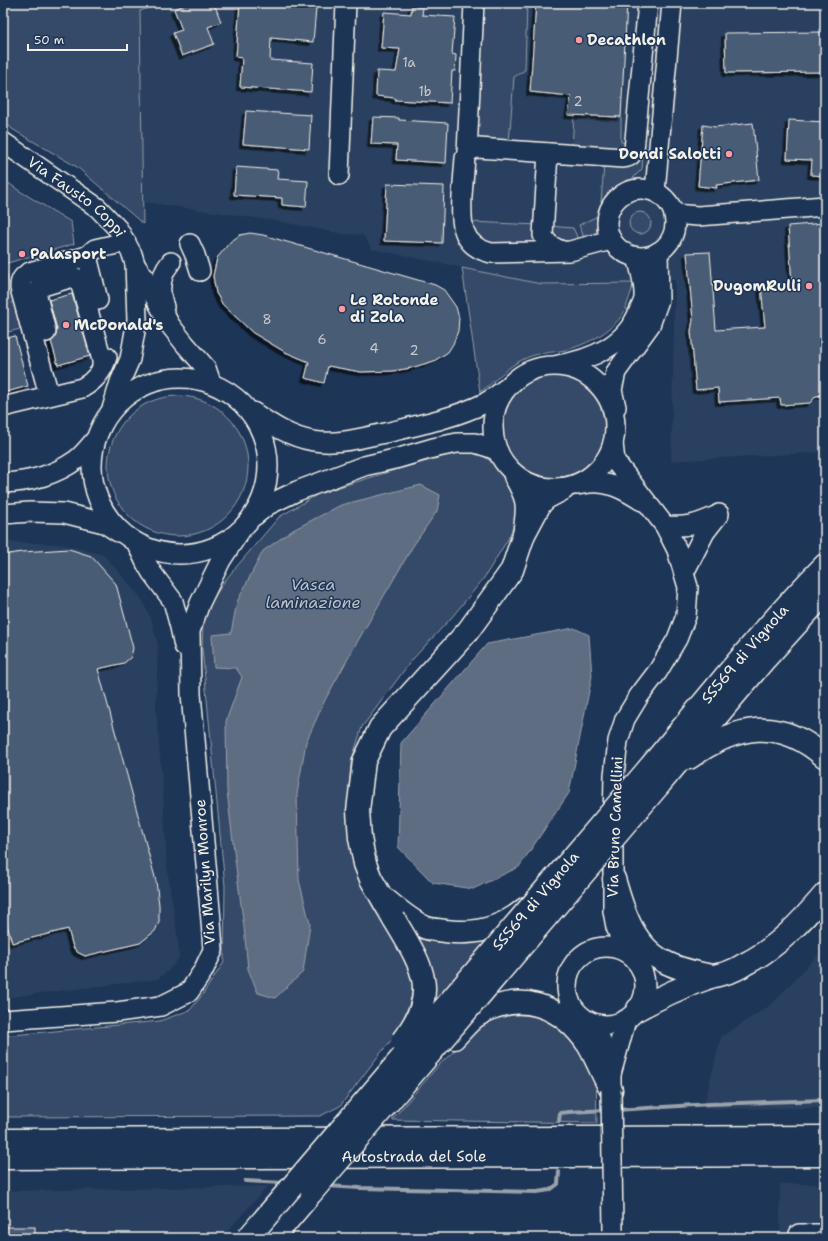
<svg xmlns="http://www.w3.org/2000/svg" width="828" height="1241" font-family="'Shantell Sans',sans-serif">
<style>
.built{fill:#2a4060}
.green{fill:#354a67;stroke:#949ea8}
.water{fill:#5e6d82;stroke:#9aa2ab}
.lines{fill:none;stroke-linecap:round;stroke-linejoin:round}
.stream{stroke:#9aa2ab;stroke-width:4}
.building{fill:#485b74;stroke:#f4f1e8;filter:url(#shadow)}
.minor-casing{stroke:#f4f1e8;stroke-width:22}
.highway-casing{stroke:#f4f1e8;stroke-width:25}
.minor{stroke:#1d3557;stroke-width:19}
.highway{stroke:#1d3557;stroke-width:22}
.minor-bridge-casing{stroke:#f4f1e8;stroke-width:22;stroke-linecap:butt}
.highway-bridge-casing{stroke:#f4f1e8;stroke-width:25;stroke-linecap:butt}
.minor-bridge{stroke:#1d3557;stroke-width:19}
.highway-bridge{stroke:#1d3557;stroke-width:22}
.poi-dot{fill:#ff9aa2;stroke:#1d3557;stroke-width:1.5}
.labels{text-anchor:middle;stroke-width:3;stroke-linejoin:round;paint-order:stroke}
.number-label{font-size:13px;fill:#c9cccb}
.poi-label{font-size:15px;font-weight:bold;fill:#f4f1e8;stroke:#1d3557;text-anchor:start}
.street-label{font-size:15px;fill:#f4f1e8;stroke:#1d3557}
.water-label{font-size:16px;font-style:italic;fill:#c0c3c4;stroke:#1d3557}
</style>
<defs>
<filter id="shadow"><feDropShadow dx="-3.5" dy="3.5" stdDeviation="0" flood-color="#0009"/></filter>
</defs>
<rect width="100%" height="100%" fill="#1d3557"/>
<filter id="ink" filterUnits="userSpaceOnUse"><feTurbulence type="fractalNoise" baseFrequency=".025" numOctaves="2"/><feDisplacementMap in="SourceGraphic" scale="8" xChannelSelector="R" yChannelSelector="G"/><feConvolveMatrix kernelMatrix="1 2 1 2 8 2 1 2 1" color-interpolation-filters="sRGB"/></filter>
<g filter="url(#ink)">
<g class="built">
<polygon points="163,3 825,3 825,452 671,461 675,280 616,283 541,284 372,249 363,235 343,234 277,221 143,202 140,11"/>
<polygon points="3,542 61,544 104,555 141,598 152,621 158,645 156,707 163,790 167,867 178,939 179,958 169,970 158,979 3,998"/>
<polygon points="825,947 825,1108 703,1109 721,1037 772,1004"/>
<rect x="780" y="1184" width="45" height="54"/>
<polygon points="268,1186 221,1238 3,1238 3,1191"/>
</g>
<g class="green">
<polygon points="3,3 163,3 140,11 143,224 77,167 12,129 3,119"/>
<polygon points="481,3 527,3 525,70 514,77 509,143 473,141"/>
<polygon points="574,115 621,117 621,142 630,143 628,150 572,148"/>
<polygon points="643,155 642,169 631,180 614,190 601,202 604,165 635,162"/>
<polygon points="3,179 18,190 71,222 74,244 4,264 21,329 3,333"/>
<circle cx="640" cy="223" r="11"/>
<path d="M 604,213 C 601,225 597,234 585,240 L 579,225 Z"/>
<polygon points="469,222 539,225 546,247 502,249 478,241"/>
<polygon points="547,226 573,228 580,243 560,247"/>
<path d="M 462,268 L 541,284 L 634,283 C 631,292 628,303 624,312 C 613,332 581,348 560,351 C 547,353 536,353 524,359 C 507,366 495,382 480,392 Z"/>
<circle cx="554" cy="427" r="51"/>
<circle cx="178" cy="466" r="70"/>
<polygon points="460,452 478,452 493,463 505,477 518,507 515,523 508,539 484,578 452,617 411,661 362,727 351,762 348,801 353,849 360,882 375,911 395,937 417,984 414,1006 399,1031 379,1055 340,1106 320,1116 3,1117 3,1036 160,1021 190,1010 203,994 224,962 225,886 202,648 203,621 211,602 226,579 279,517 320,493 398,469"/>
<polygon points="401,920 496,932 431,1011 435,981 425,949"/>
<polygon points="506,1012 538,1012 560,1019 596,1072 597,1123 392,1120 438,1066 477,1029"/>
</g>
<g class="water">
<polygon points="421,485 440,495 437,511 413,546 356,644 325,700 306,742 297,794 299,880 310,924 303,972 275,998 258,993 248,969 244,927 235,859 227,791 226,721 242,677 236,668 214,667 212,635 231,633 237,602 263,551 293,530 341,505"/>
<polygon points="574,628 589,635 592,676 569,793 519,867 473,889 433,883 398,847 401,743 487,644"/>
</g>
<g class="lines">
<g class="stream">
<polyline points="616,1110 710,1104 825,1100"/>
<polyline points="559,1121 560,1113 569,1112 607,1110"/>
<polyline points="245,1181 284,1183"/>
<polyline points="327,1186 360,1188 537,1192 550,1190 558,1184 559,1172"/>
</g>
</g>
<g class="building">
<polygon points="190,3 214,3 221,22 208,27 214,44 182,56 173,33 182,30 174,9"/>
<polygon points="240,3 316,8 313,42 271,38 270,60 313,63 311,92 240,87 242,58 236,57"/>
<polygon points="536,3 627,3 621,117 568,115 571,96 530,92"/>
<polygon points="412,6 423,7 422,15 455,17 452,54 456,55 455,71 452,71 450,103 395,100 395,98 376,96 377,71 396,72 400,49 381,48 384,12 411,14"/>
<polygon points="825,32 825,72 726,73 725,33"/>
<polygon points="246,111 311,115 309,149 243,144"/>
<polygon points="373,117 399,118 399,120 448,123 446,163 396,160 397,145 371,144"/>
<polygon points="789,120 825,122 825,176 811,175 812,160 787,159"/>
<polygon points="753,123 759,180 716,185 717,188 698,186 703,125 715,127"/>
<polygon points="236,167 278,170 277,179 308,181 306,207 282,205 282,198 234,195"/>
<polygon points="387,184 444,186 442,243 384,241"/>
<polygon points="825,223 825,395 816,396 810,403 781,405 780,398 719,402 718,388 696,390 691,331 693,320 687,253 710,252 716,330 765,327 761,286 792,283 788,226"/>
<polygon points="250,233 263,235 435,285 444,290 456,307 459,318 458,331 453,344 448,352 434,361 411,368 393,371 361,372 328,366 324,383 305,378 309,362 285,352 253,333 223,305 216,293 213,276 217,258 230,242 240,235"/>
<polygon points="72,294 90,356 58,365 51,341 56,335 57,329 49,300"/>
<polygon points="15,336 28,386 3,393 3,339"/>
<polygon points="69,549 91,556 116,584 133,648 131,657 124,663 98,669 156,881 159,905 159,922 155,931 140,943 85,956 77,952 73,947 68,929 12,943 3,910 3,555 22,552"/>
<rect x="3" y="1227" width="32" height="11"/>
</g>
<g class="lines">
<g class="minor-casing">
<g id="minor">
<path id="s1" d="M 3,142 L 98,208 L 118,229 L 132,254 L 135,264 L 137,320 L 130,359 L 120,382 L 112,409"/>
<polyline points="467,153 474,3"/>
<path d="M 548,153 L 543,235 C 547,245 553,247 562,251"/>
<polyline points="339,175 346,3"/>
<circle cx="641" cy="223" r="34"/>
<polyline points="655,191 672,3"/>
<polyline points="674,214 698,216 825,206"/>
<path d="M 611,240 L 570,251 L 491,253 C 460,246 461,222 462,196 C 463,183 464,171 465,158 C 468,151 471,149 478,148 L 623,158 C 629,157 631,156 634,150 L 648,3"/>
<polyline points="190,244 195,255 200,271"/>
<polyline points="87,256 98,300"/>
<polyline points="136,266 144,277 170,325 185,344 206,368 211,383"/>
<path d="M 164,307 C 158,290 160,275 171,262"/>
<polyline points="46,332 36,292 40,287 73,277 76,278 80,282 102,360 102,368"/>
<path d="M 558,365 C 592,359 625,346 639,311 C 641,307 644,301 644,297 C 645,284 640,269 637,257"/>
<circle cx="554" cy="427" r="61"/>
<circle cx="180" cy="466" r="88"/>
<path d="M 49,395 L 20,288 C 20,279 23,276 30,272 L 87,256 L 95,249 L 126,242"/>
<path d="M 3,407 L 82,388 C 95,381 103,371 107,357"/>
<polyline points="616,407 612,390 616,372 650,325 659,300 658,252"/>
<path d="M 253,412 C 272,425 290,437 313,441 C 338,445 361,438 385,433 C 419,425 454,418 485,403 C 492,399 499,394 505,389"/>
<polyline points="613,443 615,461 665,526 677,550 688,587 686,616 677,639 658,671 639,696 625,719 618,741 614,775 613,821 613,911 616,927 622,943 636,961"/>
<path d="M 3,483 C 28,482 55,475 76,460 C 83,455 89,447 95,440"/>
<path d="M 577,485 C 584,484 592,482 599,483 C 615,484 629,493 642,501"/>
<polyline points="3,514 30,512 64,513 104,523 118,532"/>
<polyline points="254,516 268,505 297,491 364,466 399,458 433,448 457,443 475,443 488,447 498,451"/>
<path d="M 665,526 C 688,527 696,525 716,516"/>
<polyline points="137,544 146,563 152,573 173,601 180,627 184,646"/>
<polyline points="684,573 705,532 719,514"/>
<circle cx="606" cy="986" r="39"/>
<polyline points="3,1020 117,1012 161,1006 189,992 203,971 213,950 211,921 191,694 190,631 200,603 221,560 240,531"/>
<polyline points="596,1024 611,1074"/>
<polyline points="611,1090 611,1074 626,1020"/>
<polyline points="798,1238 799,1234 825,1234"/>
</g>
</g>
<g class="highway-casing">
<g id="highway">
<path d="M 515,476 C 527,497 529,503 525,527"/>
<path d="M 689,758 C 736,725 779,716 825,757"/>
<path id="s2" d="M 649,768 C 706,700 762,629 825,565"/>
<polyline points="659,785 765,659 825,593"/>
<path d="M 614,879 C 623,911 634,948 667,963 C 681,970 697,973 712,976"/>
<path d="M 386,900 C 398,910 410,920 424,927 C 430,930 439,930 445,931 C 475,935 503,928 526,908"/>
<polyline points="394,919 371,879 365,864 360,838 358,811 364,761 380,728 468,631 512,570 524,534 540,504 546,498 563,489"/>
<path d="M 638,1009 C 660,997 682,987 705,979 C 712,976 719,975 726,973 C 733,971 739,968 745,964 C 777,948 802,921 825,894"/>
<path d="M 454,1038 C 461,1031 468,1022 476,1016 C 520,989 562,1005 589,1046 C 597,1060 603,1076 611,1090"/>
<polyline points="3,1140 825,1137"/>
<path id="s3" d="M 3,1158 L 825,1155"/>
<polyline points="273,1238 312,1192"/>
</g>
</g>
<use href="#minor" class="minor"/>
<use href="#highway" class="highway"/>
<g class="minor-bridge-casing">
<polyline id="minor-bridge" points="611,1090 613,1230"/>
</g>
<g class="highway-bridge-casing">
<g id="highway-bridge">
<path d="M 394,919 C 422,966 441,992 402,1041"/>
<polyline points="312,1192 659,785"/>
<path id="s4" d="M 248,1238 L 649,768"/>
</g>
</g>
<use href="#minor-bridge" class="minor-bridge"/>
<use href="#highway-bridge" class="highway-bridge"/>
</g>
</g>
<g class="poi-dot">
<circle cx="579" cy="40" r="4"/>
<circle cx="729" cy="154" r="4"/>
<circle cx="22" cy="254" r="4"/>
<circle cx="809" cy="286" r="4"/>
<circle cx="342" cy="309" r="4"/>
<circle cx="66" cy="325" r="4"/>
</g>
<g class="labels">
<g class="number-label">
<text x="409" y="67">1a</text>
<text x="425" y="96">1b</text>
<text x="578" y="106">2</text>
<text x="267" y="324">8</text>
<text x="322" y="344">6</text>
<text x="374" y="353">4</text>
<text x="414" y="355">2</text>
</g>
<g class="poi-label">
<text x="587" y="45">Decathlon</text>
<text x="721" y="159" text-anchor="end">Dondi Salotti</text>
<text x="30" y="259">Palasport</text>
<text x="801" y="291" text-anchor="end">DugomRulli</text>
<text x="350" y="305">Le Rotonde<tspan x="350" dy="17">di Zola</tspan></text>
<text x="74" y="330">McDonald's</text>
</g>
<g class="street-label">
<text dy="5" stroke="none"><textPath href="#s1" startOffset="92">Via Fausto Coppi</textPath></text>
<text dy="5" stroke="none"><textPath href="#s2" startOffset="149">SS569 di Vignola</textPath></text>
<text transform="translate(615 827) rotate(-88)" y="5">Via Bruno Camellini</text>
<text transform="translate(205 872) rotate(-94)" y="5">Via Marilyn Monroe</text>
<text dy="5" stroke="none"><textPath href="#s4" startOffset="443">SS569 di Vignola</textPath></text>
<text dy="5" stroke="none"><textPath href="#s3" startOffset="411">Autostrada del Sole</textPath></text>
</g>
<g class="water-label">
<text x="313" y="590">Vasca<tspan x="313" dy="18">laminazione</tspan></text>
</g>
</g>
<rect width="828" height="1241" fill="none" stroke="#1d3557" stroke-width="16"/>
<rect x="8" y="8" width="812" height="1225" fill="none" stroke="#f4f1e8" stroke-width="1.5" filter="url(#ink)"/>
<path d="M28 44v6h99v-6" fill="none" stroke="#f4f1e8" stroke-width="2"/>
<text x="34" y="44" font-size="12" fill="#f4f1e8" stroke="#1d3557" stroke-width="3" paint-order="stroke">50 m</text>
</svg>
